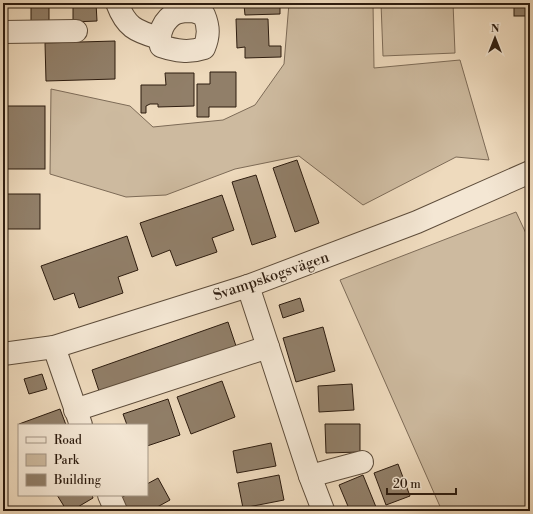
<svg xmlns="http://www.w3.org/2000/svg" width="533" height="514" font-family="'Libre Bodoni',serif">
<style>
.green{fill:#cdba9f;stroke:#7d6b57}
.building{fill:#917f69;stroke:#2d1c0f}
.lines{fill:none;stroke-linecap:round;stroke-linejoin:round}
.minor-casing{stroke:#5d4c3a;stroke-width:24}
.minor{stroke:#f4e7d4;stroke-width:22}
.labels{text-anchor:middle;stroke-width:3;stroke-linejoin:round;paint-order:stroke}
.street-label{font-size:15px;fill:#2d1c0f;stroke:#f4e7d4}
</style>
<rect width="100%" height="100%" fill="#eedabd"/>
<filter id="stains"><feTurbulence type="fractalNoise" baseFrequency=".005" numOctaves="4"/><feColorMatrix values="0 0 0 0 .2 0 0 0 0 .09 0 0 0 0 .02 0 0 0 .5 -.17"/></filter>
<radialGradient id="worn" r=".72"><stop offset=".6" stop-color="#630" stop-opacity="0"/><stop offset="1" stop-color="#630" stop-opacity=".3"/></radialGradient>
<g class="green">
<polygon points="289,3 373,3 374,68 460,60 489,160 456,157 363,205 299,156 235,169 166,195 126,197 50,174 51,89 130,106 153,127 223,120 255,105 284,64"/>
<polygon points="381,3 453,3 455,53 383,56"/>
<polygon points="516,212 530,242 530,511 442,511 340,280"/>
</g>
<g class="building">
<polygon points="31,3 49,3 49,22 31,23"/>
<polygon points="73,3 96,3 97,21 73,22"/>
<polygon points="233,3 280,3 280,14 245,15 244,5 233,5"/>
<rect x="514" y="3" width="16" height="13"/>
<polygon points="236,19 268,19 269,46 281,46 281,57 245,58 245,47 237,48"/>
<polygon points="115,41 115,79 46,81 45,43"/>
<polygon points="210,72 236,72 236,107 209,107 209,117 197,117 197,84 210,84"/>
<polygon points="165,73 194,73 194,106 158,107 158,104 150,104 146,106 146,113 141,113 141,85 166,85"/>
<rect x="6" y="106" width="39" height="63"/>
<polygon points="297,160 319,223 295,232 273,168"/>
<polygon points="256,175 276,237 252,245 232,182"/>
<rect x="3" y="194" width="37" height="35"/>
<polygon points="222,195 234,230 212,238 217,252 176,266 170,250 152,257 140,223"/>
<polygon points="127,236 138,270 118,277 123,293 79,308 74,293 54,300 41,266"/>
<polygon points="300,298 304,311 283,318 279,305"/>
<polygon points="228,322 236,346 100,394 92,370"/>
<polygon points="323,327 335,371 296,382 283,338"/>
<polygon points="42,374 47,389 29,394 24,379"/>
<polygon points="222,381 235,417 191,434 177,397"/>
<polygon points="352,384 354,410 319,412 318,386"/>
<polygon points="168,399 180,435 147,446 147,425 127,425 123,414"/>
<polygon points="60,409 66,425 19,425 19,424"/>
<polygon points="325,424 360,424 360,452 326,453"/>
<polygon points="271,443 276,466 237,473 233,451"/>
<polygon points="398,464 410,496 386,505 374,473"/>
<polygon points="279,475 284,500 243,508 238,483"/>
<polygon points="363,475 376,507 366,511 350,511 339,485"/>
<polygon points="158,478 170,500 150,511 128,511 121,498 126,495 147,495 147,484"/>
<polygon points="57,495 92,495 93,498 71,511 67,511"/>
</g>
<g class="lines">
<g class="minor-casing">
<g id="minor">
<path d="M 117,3 C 126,27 135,31 159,38"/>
<path d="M 193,11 L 204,15 C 209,27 209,36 204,48 C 189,53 176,51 161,46 C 157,34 164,19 176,13 C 181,11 188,11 193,11 Z"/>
<polyline points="3,32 76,31"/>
<polyline points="248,286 268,347"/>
<polyline points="54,347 81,425"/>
<polyline points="3,354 54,347 248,286 417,222 530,172"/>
<polyline points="75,410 268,347 310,476 323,510"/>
<polyline points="310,476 362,462"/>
<polyline points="109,495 116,511"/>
</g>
</g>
<use href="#minor" class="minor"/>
</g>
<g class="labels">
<g class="street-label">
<text transform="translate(271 276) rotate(-19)" y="5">Svampskogsvägen</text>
</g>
</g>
<rect width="533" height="514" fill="none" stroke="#eedabd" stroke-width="16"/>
<rect x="4" y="4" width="525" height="506" fill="none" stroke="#2d1c0f" stroke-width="2"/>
<rect x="8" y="8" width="517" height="498" fill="none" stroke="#2d1c0f"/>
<rect x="18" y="424" width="130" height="72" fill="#f4e7d4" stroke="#a49685"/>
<rect x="26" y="437" width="20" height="6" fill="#f4e7d4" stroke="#a49685"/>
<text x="54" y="444" font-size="12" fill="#2d1c0f">Road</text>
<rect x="26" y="454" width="20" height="12" fill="#cdba9f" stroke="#a49685"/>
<text x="54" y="464" font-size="12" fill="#2d1c0f">Park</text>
<rect x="26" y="474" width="20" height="12" fill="#917f69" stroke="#a49685"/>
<text x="54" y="484" font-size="12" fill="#2d1c0f">Building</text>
<g transform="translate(495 38)" stroke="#f4e7d4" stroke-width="3" paint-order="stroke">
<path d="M0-3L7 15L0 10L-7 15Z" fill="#2d1c0f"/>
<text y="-6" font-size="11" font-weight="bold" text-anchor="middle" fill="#2d1c0f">N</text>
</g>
<path d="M387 488v6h69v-6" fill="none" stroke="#2d1c0f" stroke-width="2"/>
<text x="393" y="488" font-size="12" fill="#2d1c0f" stroke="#f4e7d4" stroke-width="3" paint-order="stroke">20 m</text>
<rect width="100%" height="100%" filter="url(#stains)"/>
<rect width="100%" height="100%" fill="url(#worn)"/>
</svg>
